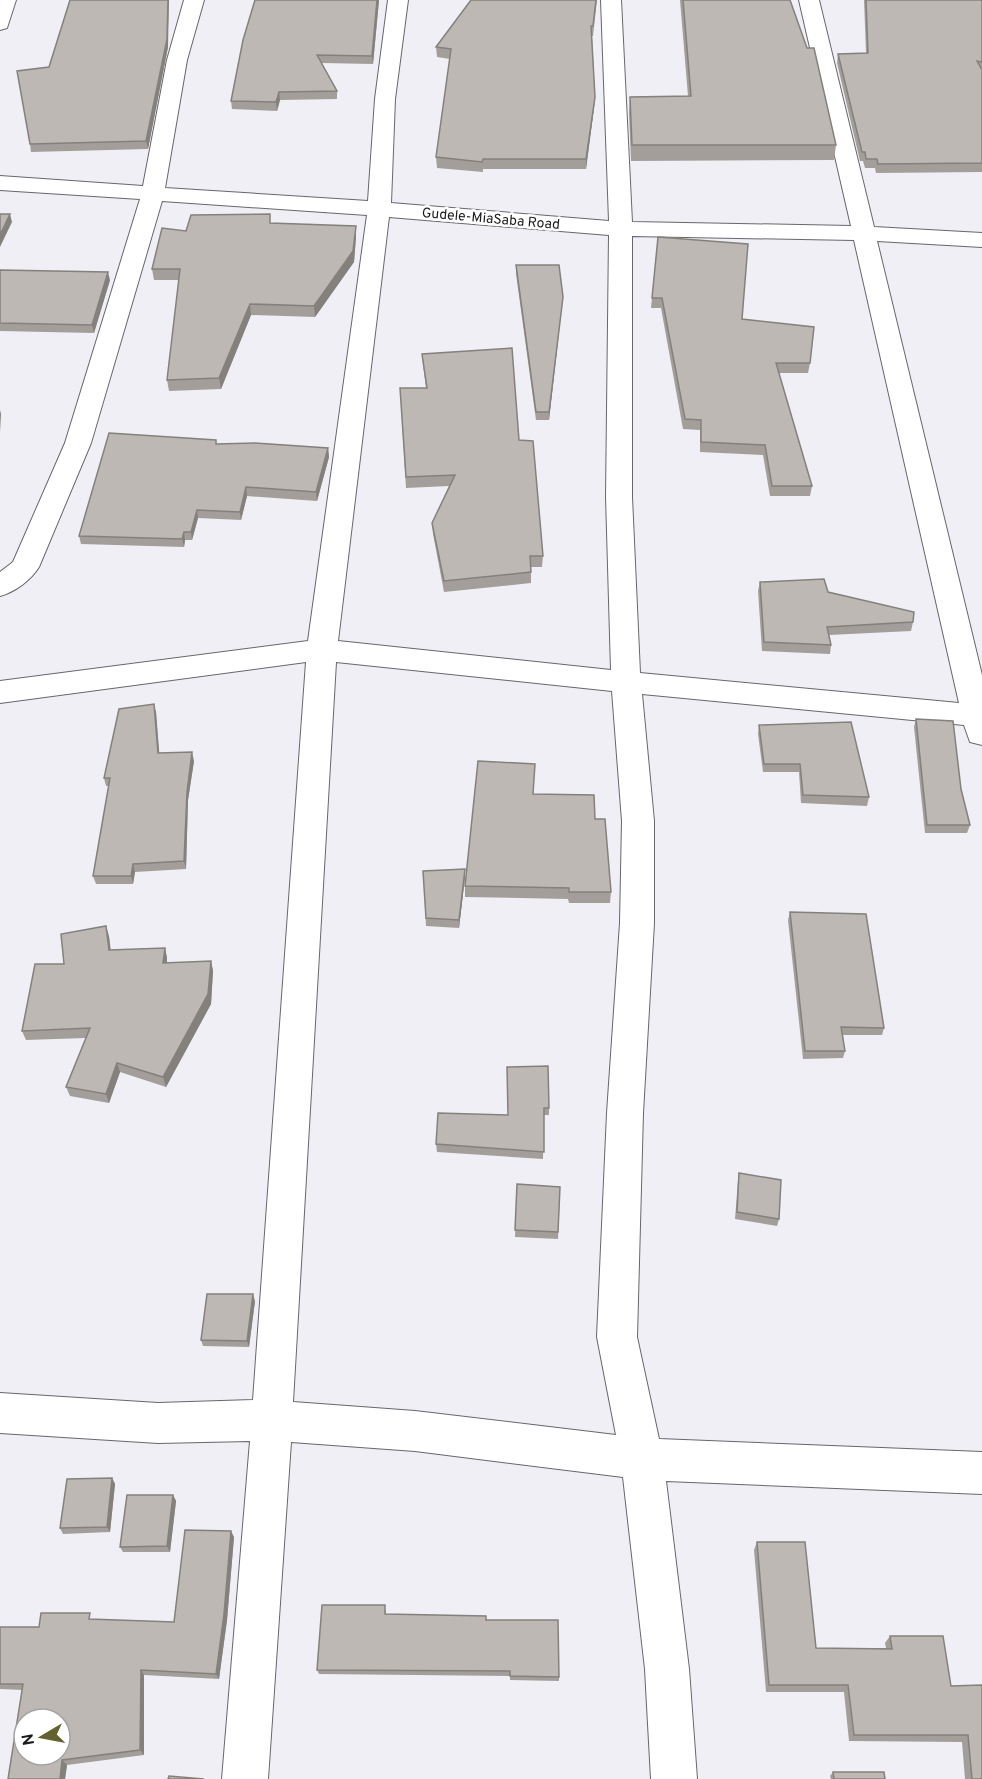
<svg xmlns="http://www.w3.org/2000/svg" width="982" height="1779" font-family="Overpass,sans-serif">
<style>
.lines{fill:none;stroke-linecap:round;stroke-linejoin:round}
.minor-casing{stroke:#68666c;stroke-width:2}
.minor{fill:#fff;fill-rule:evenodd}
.wall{fill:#a39e9a}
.shaded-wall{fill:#84817d}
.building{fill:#bdb8b3;stroke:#84817d;stroke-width:1.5;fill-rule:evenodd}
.labels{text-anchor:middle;stroke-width:5;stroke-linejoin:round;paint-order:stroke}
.far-street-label{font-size:14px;fill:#1a1a1c;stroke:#fff}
</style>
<rect width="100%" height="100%" fill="#f1eff6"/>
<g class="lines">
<g class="minor-casing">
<g id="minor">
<polygon points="0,0 16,0 7,28 0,30"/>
<path d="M 184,0 L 204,0 L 187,60 L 165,188 L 368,201 L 375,99 L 388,0 L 408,0 L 395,99 L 391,203 L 609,221 L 601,0 L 621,0 L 632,222 L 851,226 L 799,0 L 819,0 L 874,227 L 982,233 L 982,247 L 877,241 L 982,675 L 982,745 L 970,742 L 964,725 L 642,694 L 654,821 L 654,923 L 643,1113 L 637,1337 L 659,1439 L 982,1452 L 982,1494 L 666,1481 L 689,1669 L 697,1779 L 651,1779 L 645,1669 L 623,1477 L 415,1451 L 291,1442 L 268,1779 L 222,1779 L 250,1441 L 158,1443 L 0,1433 L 0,1393 L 158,1403 L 253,1400 L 306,662 L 0,703 L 0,681 L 308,641 L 367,215 L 162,201 L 91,443 L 39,567 C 31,580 15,592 0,596 L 0,572 L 13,562 L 65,443 L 140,199 L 0,190 L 0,176 L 143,186 L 167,60 ZM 389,217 L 609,235 L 606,497 L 611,670 L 338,641 ZM 632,236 L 854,240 L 959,703 L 640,673 L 632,497 ZM 336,662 L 612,691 L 622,821 L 620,923 L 607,1113 L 597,1337 L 616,1435 L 415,1411 L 293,1402 Z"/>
</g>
</g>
<use href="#minor" class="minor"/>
</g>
<g class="wall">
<polygon points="255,0 379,0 373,64 322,63 337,91 337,99 280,100 277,111 232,109 231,101"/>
<polygon points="471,0 597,0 593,36 592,36 595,97 594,108 586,169 483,169 483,172 437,168 436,157 450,59 437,57 436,47"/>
<polygon points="680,0 790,0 836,145 834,160 631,161 629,113 630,97 688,96"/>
<polygon points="864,0 982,0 982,172 876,173 875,168 865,168 863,161 860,161 837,63 838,54 866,53"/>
<polygon points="168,47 148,149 31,152 30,144 49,67"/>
<polygon points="271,223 356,226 356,237 354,262 315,317 251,315 221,389 169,391 167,380 179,280 154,280 152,269 186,231"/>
<polygon points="658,237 742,319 810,363 808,373 779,373 812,486 810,496 770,496 763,455 700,452 700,430 683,429 661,308 651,308"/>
<polygon points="516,265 562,305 549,420 536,420 516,274"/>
<polygon points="0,270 110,280 94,333 0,331"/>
<polygon points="422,354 519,440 543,556 542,567 531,567 531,583 444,592 433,534 432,523 449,486 406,488 400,388 426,388 423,365"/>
<polygon points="217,444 328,448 329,457 317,501 247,496 241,520 198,518 192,540 185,540 184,547 81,544 79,536"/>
<polygon points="760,582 828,592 913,622 911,631 829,635 831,645 830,654 762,651 758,591"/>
<polygon points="156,712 159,753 194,761 188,800 186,869 135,872 133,884 96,884 93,876 109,786 106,786 104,778"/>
<polygon points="916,719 961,789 970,825 967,833 925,833 914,727"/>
<polygon points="759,725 869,797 867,806 801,803 799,772 763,772 758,734"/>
<polygon points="534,794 595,819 611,892 610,903 569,903 568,899 465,897 465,886"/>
<polygon points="423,871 465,877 459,928 426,926"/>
<polygon points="790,912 884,1028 882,1035 843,1035 845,1051 843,1058 803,1059 788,920"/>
<polygon points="109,936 110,950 165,948 167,958 167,963 211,961 213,971 211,1004 166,1087 120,1072 109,1103 70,1096 66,1087 86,1038 26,1040 22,1031 64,964"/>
<polygon points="507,1067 549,1108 549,1115 544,1115 543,1159 437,1152 436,1144 508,1115"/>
<polygon points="739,1173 779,1219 777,1226 735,1219 738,1180"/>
<polygon points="517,1184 560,1187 558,1239 515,1237"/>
<polygon points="255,1301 249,1347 203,1346 201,1340"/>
<polygon points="112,1478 115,1484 110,1532 63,1534 60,1528"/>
<polygon points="173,1495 176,1501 170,1552 123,1552 120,1547"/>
<polygon points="234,1537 227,1620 219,1679 144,1675 144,1755 67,1765 65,1779 23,1690 0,1689 0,1627 39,1627 94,1619 174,1622"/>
<polygon points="757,1542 816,1648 886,1648 885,1643 890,1636 951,1686 982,1685 982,1779 965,1779 962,1742 849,1741 844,1692 766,1692 754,1550"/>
<polygon points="386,1610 386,1614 486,1620 559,1677 559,1681 510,1680 510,1676 319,1674 317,1670"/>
<polygon points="833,1772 885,1779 831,1779 830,1776"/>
</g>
<g class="shaded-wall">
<polygon points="168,0 169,0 168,47 148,149 146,141"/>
<polygon points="377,0 379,0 373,64 372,56"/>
<polygon points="279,92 280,100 277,111 276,102"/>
<polygon points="595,97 594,108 586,169 586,159"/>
<polygon points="10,214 12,222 0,247 0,235"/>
<polygon points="356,226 356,237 354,262 315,317 314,306"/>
<polygon points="108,272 110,280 94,333 92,325"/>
<polygon points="563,297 562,305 549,420 549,412"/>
<polygon points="250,304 251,315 221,389 219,378"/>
<polygon points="0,410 1,414 0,432"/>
<polygon points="328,448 329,457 317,501 316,492"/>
<polygon points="246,487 247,496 241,520 240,512"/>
<polygon points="197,510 198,518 192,540 191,532"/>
<polygon points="184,532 185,540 184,547 182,539"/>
<polygon points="154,704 156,712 160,762 158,753"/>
<polygon points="192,752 194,761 188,800 186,869 184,861 187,792"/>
<polygon points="133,864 135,872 133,884 131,876"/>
<polygon points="465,869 465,877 459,928 459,920"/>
<polygon points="106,926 109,936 112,960 109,950"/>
<polygon points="165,948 167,958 166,973 163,963"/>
<polygon points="211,961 213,971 211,1004 166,1087 163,1077"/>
<polygon points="117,1063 120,1072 109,1103 106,1094"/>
<polygon points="253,1294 255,1301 249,1347 247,1341"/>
<polygon points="112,1478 115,1484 110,1532 107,1527"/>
<polygon points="173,1495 176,1501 170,1552 167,1546"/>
<polygon points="231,1531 234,1537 227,1620 219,1679 216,1674"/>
<polygon points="141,1670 144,1675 144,1755 140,1750"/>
<polygon points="62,1760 67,1765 65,1779 60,1779"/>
</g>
<g class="building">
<polygon points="70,0 168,0 167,39 146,141 30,144 17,71 49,67"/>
<polygon points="255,0 377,0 372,56 317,55 337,91 279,92 276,102 231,101 243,40"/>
<polygon points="471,0 596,0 593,26 591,26 595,97 586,159 483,159 482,162 436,157 451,49 436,47"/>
<polygon points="683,0 790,0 807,48 814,48 836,145 632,145 630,97 691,96"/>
<polygon points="866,0 982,0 982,62 977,61 982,70 982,163 878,164 877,159 866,159 865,152 862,152 838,54 868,53"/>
<polygon points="0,214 10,214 0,235"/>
<polygon points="270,214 270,223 356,226 353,251 314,306 250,304 219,378 167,380 180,269 152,269 162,228 186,231 191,215"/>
<polygon points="658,237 748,244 742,319 814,327 810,363 776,363 812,486 772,486 765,445 701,442 701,420 685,419 662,298 652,298"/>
<polygon points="516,265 559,265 563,297 549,412 536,412"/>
<polygon points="0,270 108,272 92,325 0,323"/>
<polygon points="512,348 519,440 533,441 543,556 530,556 531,572 444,581 432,523 455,475 406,477 400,388 427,388 422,354"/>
<polygon points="109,433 216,440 216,444 255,443 328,448 316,492 246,487 240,512 197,510 191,532 184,532 182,539 79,536"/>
<polygon points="824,579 828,592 914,612 913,622 827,627 831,645 764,642 760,582"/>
<polygon points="154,704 158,753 192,752 187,792 184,861 133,864 131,876 93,876 110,778 104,778 119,709"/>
<polygon points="916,719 953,721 961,789 970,825 927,825"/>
<polygon points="851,722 869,797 803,795 800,764 764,764 759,725"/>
<polygon points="478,761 535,764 533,794 594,795 595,819 605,819 611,892 569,892 569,888 465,886"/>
<polygon points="465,869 459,920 426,918 423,871"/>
<polygon points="790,912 866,914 884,1028 841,1027 845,1051 805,1051"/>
<polygon points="106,926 109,950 165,948 163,963 211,961 208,994 163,1077 117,1063 106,1094 66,1087 90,1028 22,1031 35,964 64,964 61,934"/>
<polygon points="548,1066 549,1108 544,1108 544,1152 436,1144 438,1113 508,1115 507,1067"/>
<polygon points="739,1173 781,1180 779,1219 737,1212"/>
<polygon points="517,1184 560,1187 558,1232 515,1230"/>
<polygon points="207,1294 253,1294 247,1341 201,1340"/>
<polygon points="112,1478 107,1527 60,1528 67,1479"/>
<polygon points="127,1495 173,1495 167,1546 120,1547"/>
<path d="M 185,1530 L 231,1531 L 224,1614 L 216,1674 L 141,1670 L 140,1750 L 62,1760 L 60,1779 L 8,1779 L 23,1684 L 0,1684 L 0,1627 L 39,1627 L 41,1613 L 90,1613 L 89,1619 L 174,1622 ZM 24,1719 L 60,1719 L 60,1755 L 24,1755 Z"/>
<polygon points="757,1542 805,1542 816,1648 892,1649 890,1636 943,1636 951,1686 982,1685 982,1779 972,1779 968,1735 854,1735 848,1685 769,1685"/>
<polygon points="322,1605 385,1605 385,1614 486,1616 486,1620 558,1620 559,1677 510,1676 510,1671 317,1670"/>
<polygon points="833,1772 884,1772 885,1779 834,1779"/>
<polygon points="169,1776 204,1779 168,1779"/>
</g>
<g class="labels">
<g class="far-street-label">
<text transform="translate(491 218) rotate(5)" y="5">Gudele-MiaSaba Road</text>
</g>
</g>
<g transform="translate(42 1737) rotate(260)"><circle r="28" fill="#ffffff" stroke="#a3a3a4" stroke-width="1.5"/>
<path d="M0-4.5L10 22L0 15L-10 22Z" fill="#63612e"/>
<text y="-9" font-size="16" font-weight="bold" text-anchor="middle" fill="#1a1a1c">N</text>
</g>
</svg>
